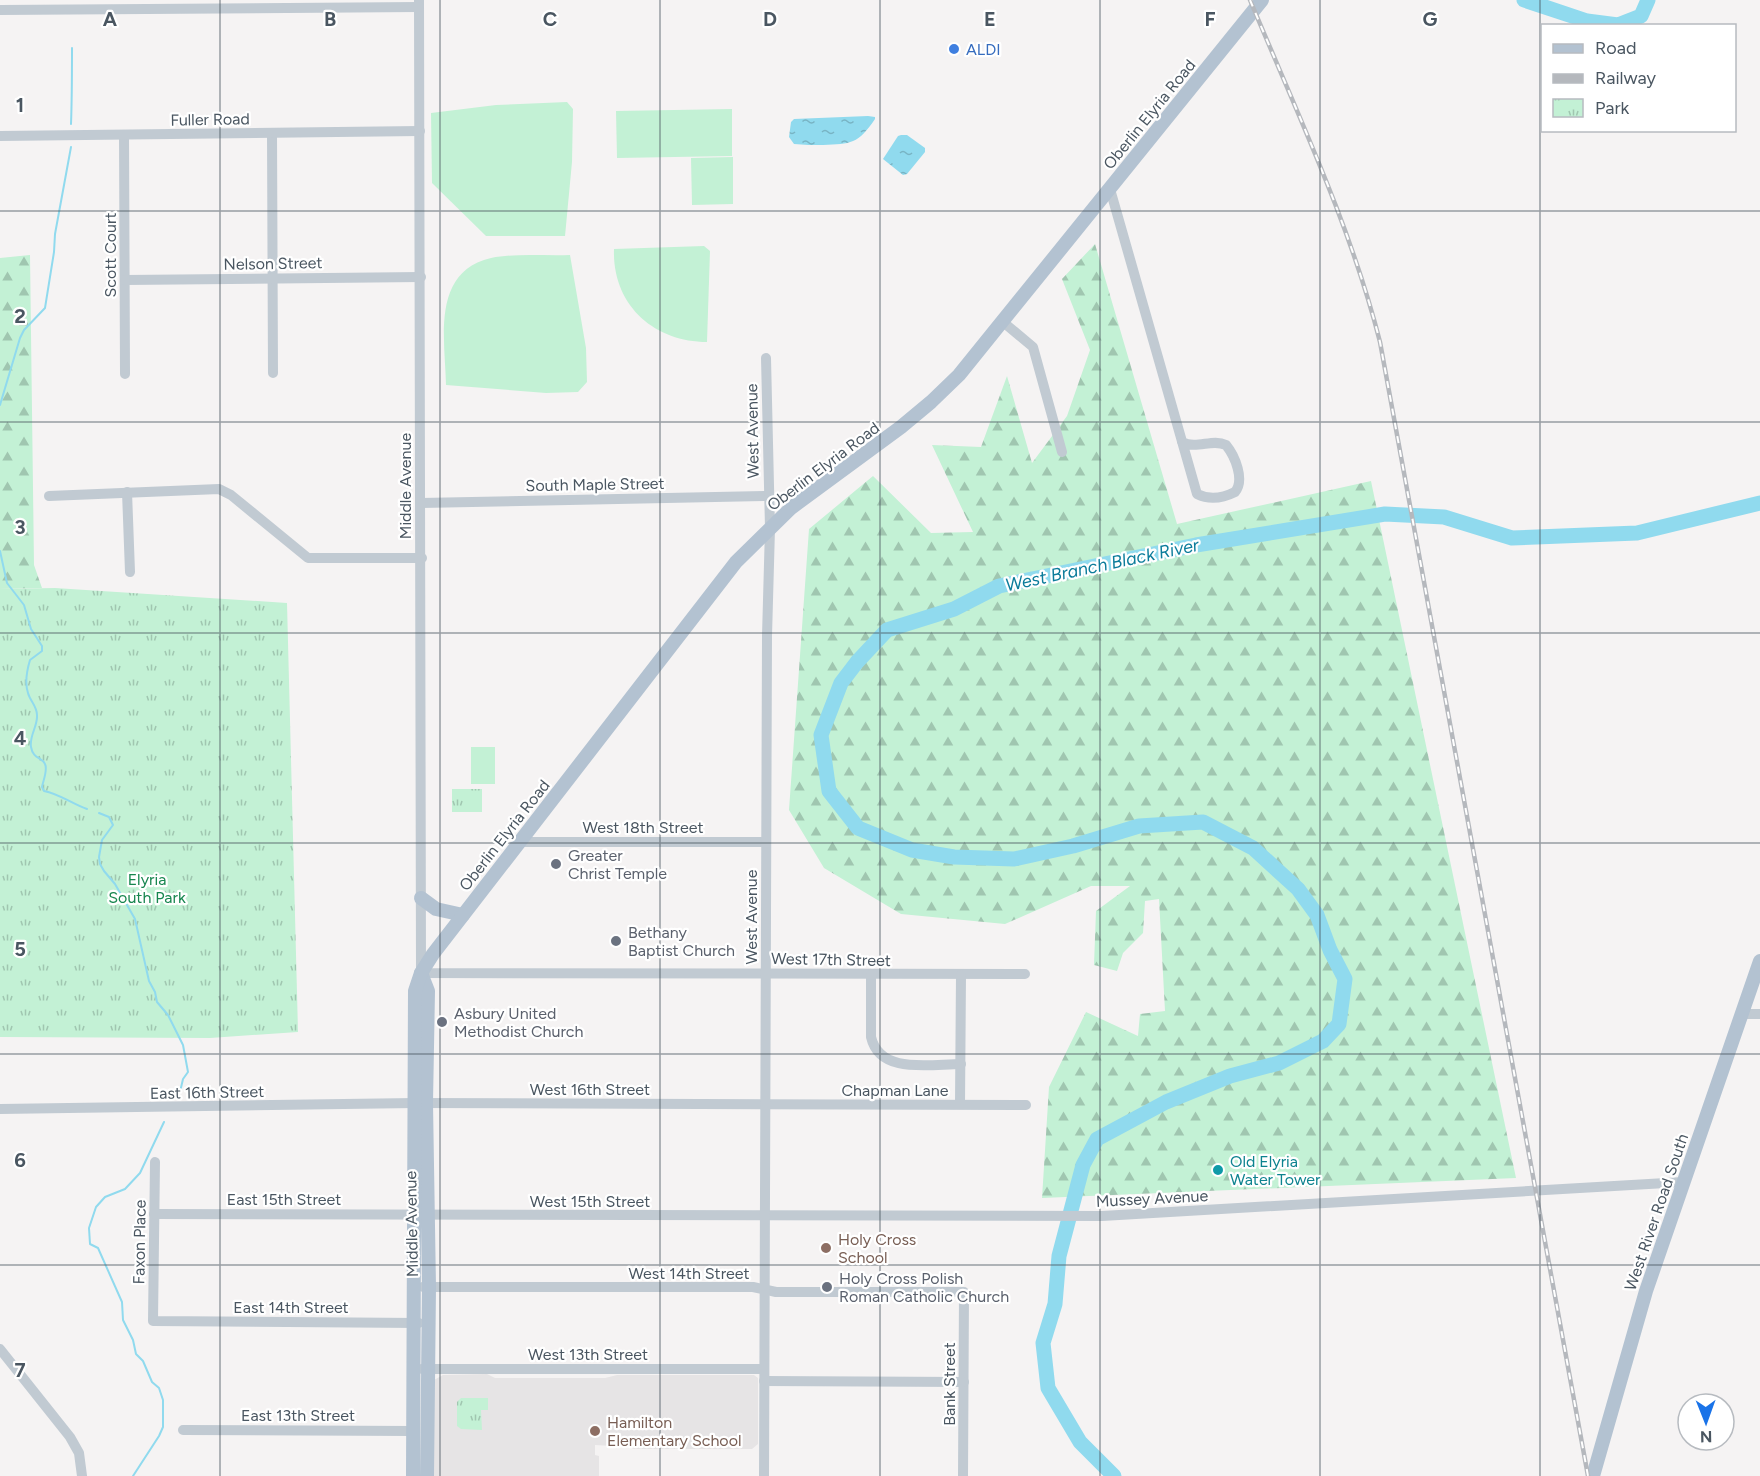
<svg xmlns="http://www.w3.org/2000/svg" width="1760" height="1476" font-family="Figtree,sans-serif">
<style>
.education{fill:#e6e4e5}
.grass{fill:#c3f1d5}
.forest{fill:url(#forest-firs)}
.park{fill:url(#park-tufts)}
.water{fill:url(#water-ripples)}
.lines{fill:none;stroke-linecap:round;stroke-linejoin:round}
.stream{stroke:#90daee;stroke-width:2}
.river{stroke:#90daee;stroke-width:15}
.minor{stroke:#c1cad2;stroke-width:10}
.major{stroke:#b3c2d1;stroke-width:14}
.rail-casing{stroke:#b5b8bd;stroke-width:4.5}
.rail{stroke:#fff;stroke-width:2;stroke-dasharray:7;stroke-linecap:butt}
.grid{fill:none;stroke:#4a5661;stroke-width:1.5;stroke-opacity:0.55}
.shop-dot{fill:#3f7fe0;stroke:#fff;stroke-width:2}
.worship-dot{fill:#6b7280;stroke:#fff;stroke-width:2}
.culture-dot{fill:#0f9aa8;stroke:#fff;stroke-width:2}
.education-dot{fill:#8d6e63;stroke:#fff;stroke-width:2}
.labels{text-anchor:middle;stroke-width:4.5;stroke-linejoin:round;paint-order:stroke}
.shop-label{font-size:16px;fill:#366cbe;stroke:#fff;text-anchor:start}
.street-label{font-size:16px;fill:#4a5661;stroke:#fff}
.worship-label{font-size:16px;fill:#5b616d;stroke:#fff;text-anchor:start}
.park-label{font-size:16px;fill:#17864f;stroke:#fff}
.culture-label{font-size:16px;fill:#0d838f;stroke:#fff;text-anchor:start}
.education-label{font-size:16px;fill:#785e54;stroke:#fff;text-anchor:start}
.water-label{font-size:18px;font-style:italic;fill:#0c7c9b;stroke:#fff}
.grid-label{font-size:20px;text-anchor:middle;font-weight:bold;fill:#4a5661;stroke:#fff;stroke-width:4.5;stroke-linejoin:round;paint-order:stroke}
</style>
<defs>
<pattern id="forest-firs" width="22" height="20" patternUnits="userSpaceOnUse" patternTransform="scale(1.5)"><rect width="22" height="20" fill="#c3f1d5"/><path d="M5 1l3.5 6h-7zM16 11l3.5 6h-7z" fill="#a0c6b0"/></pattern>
<pattern id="park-tufts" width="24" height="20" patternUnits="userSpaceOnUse" patternTransform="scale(1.5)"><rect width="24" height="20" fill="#c3f1d5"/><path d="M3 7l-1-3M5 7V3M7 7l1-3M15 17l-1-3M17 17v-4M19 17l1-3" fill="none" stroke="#a0c6b0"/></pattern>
<pattern id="water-ripples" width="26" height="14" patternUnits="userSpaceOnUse" patternTransform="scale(1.5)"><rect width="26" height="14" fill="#90daee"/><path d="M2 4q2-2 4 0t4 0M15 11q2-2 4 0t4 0" fill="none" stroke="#78b4c4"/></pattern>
</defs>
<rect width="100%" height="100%" fill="#f5f3f3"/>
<polygon class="education" points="487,1374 495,1378 605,1378 617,1375 754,1375 758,1378 758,1444 752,1449 634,1449 630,1447 595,1445 595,1455 599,1456 599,1476 432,1476 434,1380 443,1375"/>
<g class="grass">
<polygon points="567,102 573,109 572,162 565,236 486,236 432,183 431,113 496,105"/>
<polygon points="732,109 732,156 617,158 616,111"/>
<polygon points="733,157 733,204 692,205 691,158"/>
<path d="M 704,246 L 710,251 L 707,342 C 654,342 612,305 614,249 Z"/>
<path d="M 570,255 L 586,348 L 587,382 L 578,392 L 546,393 L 446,385 C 445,339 431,272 491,258 C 515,253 544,256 570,255 Z"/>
<rect x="471" y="747" width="24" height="37"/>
</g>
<g class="forest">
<polygon points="1095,244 1177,524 1371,481 1516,1178 1042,1198 1049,1087 1086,1012 1138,1036 1140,1014 1165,1011 1159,899 1145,901 1143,933 1123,953 1117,971 1094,965 1096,911 1130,886 1091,886 1005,924 901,914 824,868 789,810 809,529 873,476 931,533 973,532 932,445 981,447 1007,376 1032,463 1067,416 1090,350 1062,279"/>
<polygon points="30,255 34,565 42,588 0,589 0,258"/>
</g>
<g class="park">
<polygon points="55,588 287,603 298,1032 210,1038 0,1037 0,589"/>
<rect x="452" y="789" width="30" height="23"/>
<polygon points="461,1398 488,1398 488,1410 481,1410 482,1430 461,1429 457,1426 457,1402"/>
</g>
<g class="water">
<path d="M 868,116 L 875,117 L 875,119 C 858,144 851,144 823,145 C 813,145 804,145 794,144 L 789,137 L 791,122 L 794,119 Z"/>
<polygon points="901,135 907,135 925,148 925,152 907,174 903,175 883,159 898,136"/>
</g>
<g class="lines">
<g class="stream">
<path d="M 71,124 C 72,98 72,74 72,48"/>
<polyline points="0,405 20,338 24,330 45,308 54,252 55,234 71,147"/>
<path d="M 0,551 L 7,583 L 24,605 L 31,629 L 42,646 L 42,651 L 30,660 C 27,670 25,684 28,693 C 30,701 37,706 37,715 C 38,726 29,736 31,747 C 33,759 42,757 45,764 C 48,770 43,781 42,787 L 44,791 C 60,794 72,804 87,809"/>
<polyline points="99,813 109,817 113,825 102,840 99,857 100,864 104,871 115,884 135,919 149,981 155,992 157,1002 168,1015 183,1045 188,1072 183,1079 180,1092"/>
<polyline points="133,1476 159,1436 163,1427 163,1400 159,1388 152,1382 143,1361 136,1354 133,1340 123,1320 122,1302 98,1248 90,1244 89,1228 96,1207 105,1197 125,1189 140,1173 164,1122"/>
</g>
<g class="river">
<polyline points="1524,0 1587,21 1618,25 1641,16 1648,0"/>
<polyline points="1114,1476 1080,1442 1048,1388 1043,1343 1055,1304 1059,1256 1083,1165 1097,1139 1166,1102 1230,1076 1279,1063 1323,1041 1339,1024 1345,979 1330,950 1317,915 1298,889 1253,848 1203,822 1139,826 1073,846 1014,859 954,857 912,850 858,828 829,791 821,735 841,683 857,662 887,630 954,609 999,586 1196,545 1385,514 1444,517 1512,538 1637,533 1760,503"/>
</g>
<g class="minor">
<polyline points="419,0 421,973 1025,974"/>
<polyline points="0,10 419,7"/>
<polyline points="272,133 273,373"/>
<polyline points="124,135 125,374"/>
<polyline points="0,136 420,131"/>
<path d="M 1110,189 L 1197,494 C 1209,500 1223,498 1235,492 C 1245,480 1235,456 1226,445 C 1212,438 1197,450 1182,442"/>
<polyline points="125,280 421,277"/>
<polyline points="1003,322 1033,347 1062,452"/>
<polyline points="127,492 130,572"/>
<polyline points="49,496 219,489 231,495 308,558 422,558"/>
<polyline points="421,503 768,496"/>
<polyline points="519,842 766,842"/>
<path d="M 871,975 L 871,1037 C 880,1075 930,1064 961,1064"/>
<polyline points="1741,1014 1760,1014"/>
<polyline points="960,1104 961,975"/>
<polyline points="0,1109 415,1103 1026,1105"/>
<polyline points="155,1162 153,1321 419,1323"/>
<polyline points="154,1214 1102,1216 1683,1182"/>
<polyline points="423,1287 753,1287 776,1292 964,1292 963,1476"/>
<polyline points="0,1349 70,1437 79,1453 82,1476"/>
<polyline points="422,1369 764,1369"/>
<polyline points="764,1381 964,1382"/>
<polyline points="183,1430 412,1431"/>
<polyline points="764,1476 767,636 770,528 766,358"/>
</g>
<g class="major">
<polyline points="421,898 436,909 463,915"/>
<polyline points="421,973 428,991 426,1103 429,1287 427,1476"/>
<polyline points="413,1476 415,991 421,973 433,954 736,562 791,508 901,427 931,402 959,375 1262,0"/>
<polyline points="1593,1476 1646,1291 1760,961"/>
</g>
<g class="rail-casing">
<path id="rail" d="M 1250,0 C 1297,113 1350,224 1380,342 L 1588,1476"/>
</g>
<use href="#rail" class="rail"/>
</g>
<path class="grid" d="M 220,0 L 220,1476M 440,0 L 440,1476M 660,0 L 660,1476M 880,0 L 880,1476M 1100,0 L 1100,1476M 1320,0 L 1320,1476M 1540,0 L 1540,1476M 0,211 L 1760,211M 0,422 L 1760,422M 0,633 L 1760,633M 0,843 L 1760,843M 0,1054 L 1760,1054M 0,1265 L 1760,1265"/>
<circle class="shop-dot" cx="954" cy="49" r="6"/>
<g class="worship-dot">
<circle cx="556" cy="864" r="6"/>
<circle cx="616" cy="941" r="6"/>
<circle cx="442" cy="1022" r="6"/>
<circle cx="827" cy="1287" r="6"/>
</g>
<circle class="culture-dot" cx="1218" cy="1170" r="6"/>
<g class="education-dot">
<circle cx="826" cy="1248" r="6"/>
<circle cx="595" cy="1431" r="6"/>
</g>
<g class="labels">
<g class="shop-label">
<text x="966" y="55">ALDI</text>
</g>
<g class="street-label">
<text transform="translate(1149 114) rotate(-51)" y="6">Oberlin Elyria Road</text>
<text transform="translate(210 119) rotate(-1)" y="6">Fuller Road</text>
<text transform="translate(110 255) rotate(-90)" y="6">Scott Court</text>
<text transform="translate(273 263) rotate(-1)" y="6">Nelson Street</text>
<text transform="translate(752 431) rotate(-91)" y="6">West Avenue</text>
<text transform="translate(823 466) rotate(-37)" y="6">Oberlin Elyria Road</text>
<text transform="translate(595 484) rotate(-1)" y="6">South Maple Street</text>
<text transform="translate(405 486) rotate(-90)" y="6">Middle Avenue</text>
<text x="643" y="833">West 18th Street</text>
<text transform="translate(504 835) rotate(-52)" y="6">Oberlin Elyria Road</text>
<text transform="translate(751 917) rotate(-90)" y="6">West Avenue</text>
<text transform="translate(831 959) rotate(1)" y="6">West 17th Street</text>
<text x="590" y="1095">West 16th Street</text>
<text x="895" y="1096">Chapman Lane</text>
<text transform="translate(207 1092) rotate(-1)" y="6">East 16th Street</text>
<text transform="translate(1152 1198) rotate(-3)" y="6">Mussey Avenue</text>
<text x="284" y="1205">East 15th Street</text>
<text x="590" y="1207">West 15th Street</text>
<text transform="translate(1656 1212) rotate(-71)" y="6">West River Road South</text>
<text transform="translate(411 1224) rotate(-91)" y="6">Middle Avenue</text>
<text transform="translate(139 1242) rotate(-89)" y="6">Faxon Place</text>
<text x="689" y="1279">West 14th Street</text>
<text x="291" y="1313">East 14th Street</text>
<text x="588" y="1360">West 13th Street</text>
<text transform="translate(949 1384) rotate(-90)" y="6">Bank Street</text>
<text x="298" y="1421">East 13th Street</text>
</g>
<g class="worship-label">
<text x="568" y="861">Greater<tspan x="568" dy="18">Christ Temple</tspan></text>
<text x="628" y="938">Bethany<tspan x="628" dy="18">Baptist Church</tspan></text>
<text x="454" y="1019">Asbury United<tspan x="454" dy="18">Methodist Church</tspan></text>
<text x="839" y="1284">Holy Cross Polish<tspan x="839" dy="18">Roman Catholic Church</tspan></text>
</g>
<g class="park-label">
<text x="147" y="885">Elyria<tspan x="147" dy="18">South Park</tspan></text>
</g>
<g class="culture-label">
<text x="1230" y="1167">Old Elyria<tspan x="1230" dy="18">Water Tower</tspan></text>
</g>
<g class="education-label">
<text x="838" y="1245">Holy Cross<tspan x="838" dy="18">School</tspan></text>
<text x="607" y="1428">Hamilton<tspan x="607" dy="18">Elementary School</tspan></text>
</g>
<g class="water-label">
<text transform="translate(1102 565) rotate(-12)" y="6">West Branch Black River</text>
</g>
</g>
<g class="grid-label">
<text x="110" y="26">A</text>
<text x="330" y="26">B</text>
<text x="550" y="26">C</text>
<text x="770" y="26">D</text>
<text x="990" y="26">E</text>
<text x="1210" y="26">F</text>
<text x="1430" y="26">G</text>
<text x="20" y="112">1</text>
<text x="20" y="323">2</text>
<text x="20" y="534">3</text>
<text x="20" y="745">4</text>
<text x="20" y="956">5</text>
<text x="20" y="1167">6</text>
<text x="20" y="1377">7</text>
</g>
<rect x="1541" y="24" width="195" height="108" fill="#ffffff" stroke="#b7bbc0" stroke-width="1.5"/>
<rect x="1553" y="44" width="30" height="9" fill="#b3c2d1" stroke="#b7bbc0" stroke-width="1.5"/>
<text x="1595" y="54" font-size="18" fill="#4a5661">Road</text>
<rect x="1553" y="74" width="30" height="9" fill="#b5b8bd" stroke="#b7bbc0" stroke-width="1.5"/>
<text x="1595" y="84" font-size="18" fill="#4a5661">Railway</text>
<rect x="1553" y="99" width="30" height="18" fill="url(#park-tufts)" stroke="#b7bbc0" stroke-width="1.5"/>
<text x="1595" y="114" font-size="18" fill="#4a5661">Park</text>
<g transform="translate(1706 1422) rotate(179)"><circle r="28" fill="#ffffff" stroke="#b7bbc0" stroke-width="1.5"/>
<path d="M0-4.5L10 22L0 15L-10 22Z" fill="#1a73e8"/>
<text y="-9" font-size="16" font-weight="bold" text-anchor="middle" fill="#4a5661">N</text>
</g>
</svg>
